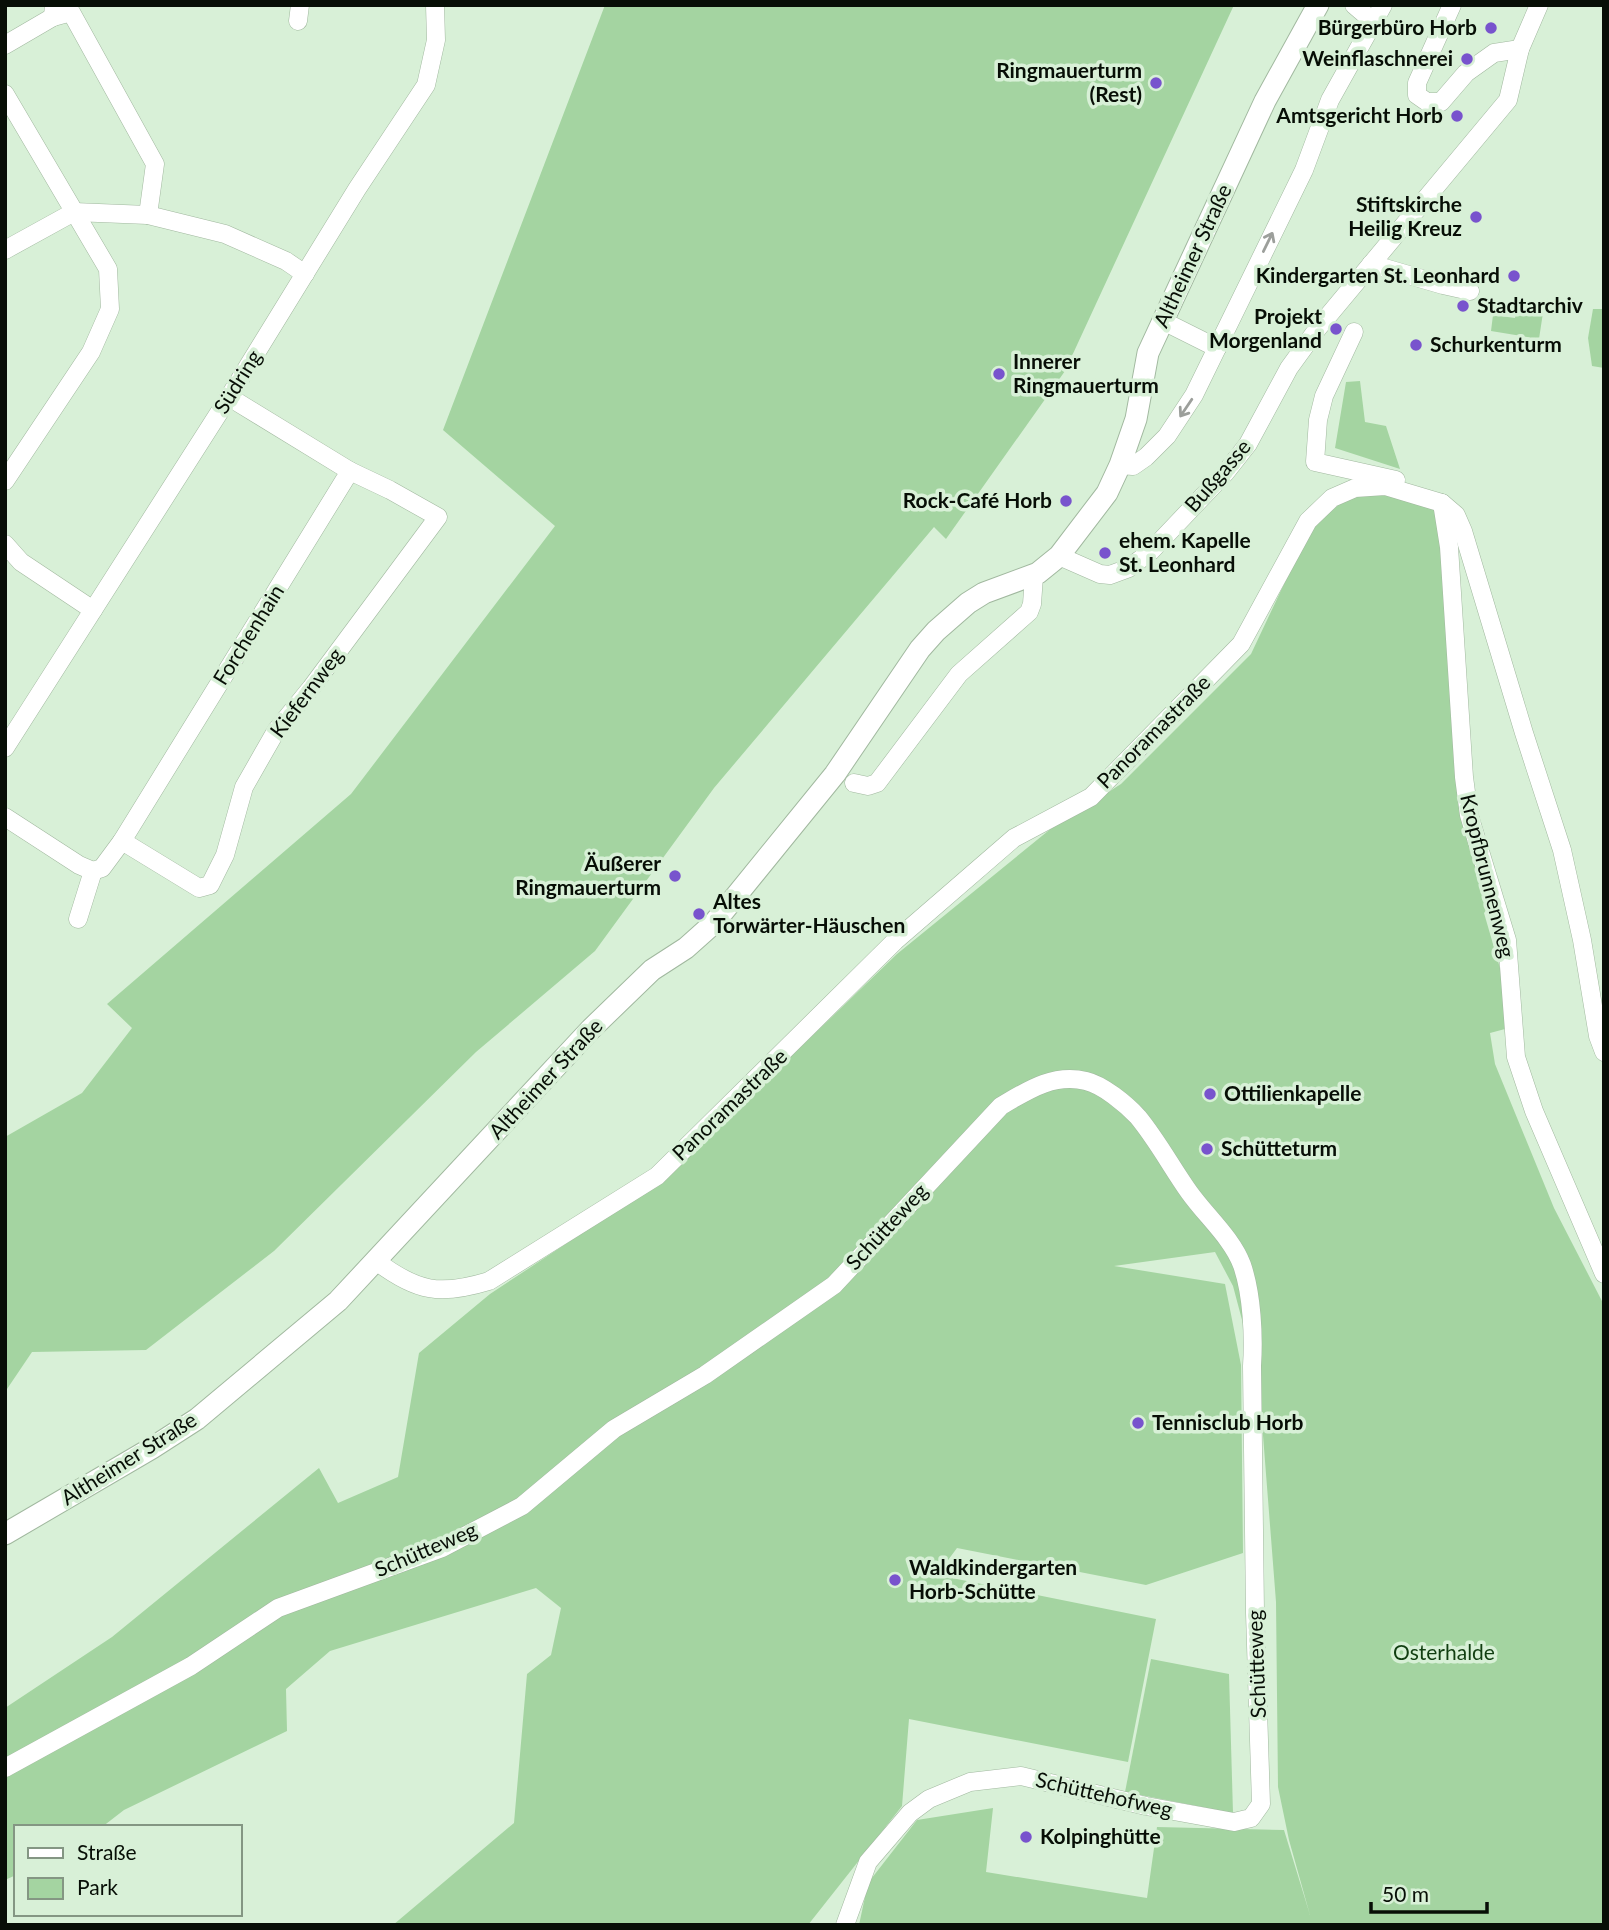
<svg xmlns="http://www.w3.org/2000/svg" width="1609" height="1930" font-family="Lato,sans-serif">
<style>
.green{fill:#a4d4a1}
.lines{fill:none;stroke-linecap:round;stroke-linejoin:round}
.minor-casing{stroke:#a1b89f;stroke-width:19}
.tertiary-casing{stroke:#a1b89f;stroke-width:23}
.minor{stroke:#fff;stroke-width:18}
.tertiary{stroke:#fff;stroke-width:21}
.oneway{stroke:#9c9f9b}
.poi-dot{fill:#7853cd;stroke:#d8f0d7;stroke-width:2.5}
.labels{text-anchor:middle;stroke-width:7;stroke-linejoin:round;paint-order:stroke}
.poi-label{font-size:21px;font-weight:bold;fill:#070e06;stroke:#d8f0d7;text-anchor:start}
.street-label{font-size:21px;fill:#070e06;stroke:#d8f0d7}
.park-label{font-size:21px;fill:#113e11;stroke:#d8f0d7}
</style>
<rect width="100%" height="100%" fill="#d8f0d7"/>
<g class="green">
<polygon points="605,5 1234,5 1065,371 946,539 934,527 714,788 595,951 476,1052 274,1251 146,1350 32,1352 5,1392 5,1137 82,1093 132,1028 107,1004 351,794 555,526 443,430"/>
<polygon points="1518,302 1544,306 1539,339 1491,331 1493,315 1515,318"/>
<polygon points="1593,309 1604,309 1604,368 1592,366 1588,338"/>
<polygon points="1360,381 1365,422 1386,426 1400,469 1335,448 1346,382"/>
<polygon points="1388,487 1450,511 1460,809 1488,908 1484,913 1502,975 1505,1029 1490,1033 1495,1064 1554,1208 1604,1305 1604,1925 859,1925 868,1883 917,1820 993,1808 986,1872 1147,1898 1157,1827 1284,1830 1310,1915 1289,1840 1278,1787 1276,1602 1259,1384 1233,1286 1215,1252 1114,1266 1225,1284 1241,1365 1243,1553 1146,1585 957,1548 937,1575 1156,1619 1128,1762 909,1719 902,1806 808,1925 393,1925 514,1823 527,1674 551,1655 561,1608 536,1588 330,1651 286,1689 287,1731 124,1810 102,1827 16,1827 16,1875 5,1880 5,1708 112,1637 319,1468 338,1503 398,1477 419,1353 490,1294 664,1179 897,954 1053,827 1121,784 1251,654 1304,542 1316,523 1342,502"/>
<polygon points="1151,1659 1229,1674 1233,1813 1125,1792"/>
</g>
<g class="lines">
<g class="minor-casing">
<g id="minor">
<polyline points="54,5 53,17 71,12 155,164 148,215"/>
<polyline points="1354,5 1375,23"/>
<polyline points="1452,5 1417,83 1417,95 1427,102 1441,102 1466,73 1494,53 1520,49"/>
<polyline points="298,21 300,5"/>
<polyline points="5,45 53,17"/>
<polyline points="5,94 108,269 110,309 91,352 5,481"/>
<polyline points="5,250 74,212 148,215 225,234 286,261 305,274"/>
<polyline points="1371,264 1443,285 1470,291"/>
<polyline points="1163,321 1217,348"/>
<polyline points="1354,332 1324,396 1318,420 1315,462 1396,480"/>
<polyline points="1120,465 1133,466 1146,457 1167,436 1194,395 1304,170 1330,100 1383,5"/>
<polyline points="1442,503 1449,547 1464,777 1469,815 1507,940 1516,1057 1534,1111 1604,1274"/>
<polyline points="5,544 21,562 93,610"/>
<polyline points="1059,556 1100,574 1110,575 1129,568 1151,551 1226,472 1248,444 1289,368 1318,328 1508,100 1520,49 1539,5"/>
<polyline points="5,748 229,397 357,189 426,85 436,40 435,5"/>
<polyline points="854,783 868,786 877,783 959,674 1029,612 1032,604 1034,576"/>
<polyline points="5,817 79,865 93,871"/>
<polyline points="122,841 199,888 210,885 225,855 244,787 276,731 311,688 438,517 390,490 350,471"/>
<polyline points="78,919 93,871 102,868 122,841 350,471 229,397"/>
<path d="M 376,1261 C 417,1292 440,1296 489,1281 L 657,1176 L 895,941 L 1014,838 L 1091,797 L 1241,644 L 1308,521 L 1332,498 L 1355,488 L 1385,486 L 1442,503 L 1456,515 L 1463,531 L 1524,733 L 1562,850 L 1582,940 L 1598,1036 L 1604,1052"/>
<path d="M 5,1768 L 191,1666 L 278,1608 L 442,1548 L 522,1506 L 614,1429 L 705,1375 L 834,1285 L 1001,1106 C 1028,1090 1054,1073 1086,1081 C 1103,1085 1126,1104 1138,1117 C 1157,1140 1172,1168 1189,1192 C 1206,1216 1232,1238 1242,1265 C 1252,1294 1254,1336 1252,1366 L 1255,1613 L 1261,1804 L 1251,1818 L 1234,1822 L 1146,1806 L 1021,1776 L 970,1782 L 929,1799 L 910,1813 L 868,1862 L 845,1925"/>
</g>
</g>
<g class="tertiary-casing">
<polyline id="tertiary" points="5,1534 152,1448 197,1419 338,1301 591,1029 652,970 686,948 714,923 835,774 920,649 936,631 968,603 984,593 1038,573 1059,556 1107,493 1120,465 1136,419 1148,353 1265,101 1318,5"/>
</g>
<use href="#minor" class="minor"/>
<use href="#tertiary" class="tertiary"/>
</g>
<defs><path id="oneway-shaft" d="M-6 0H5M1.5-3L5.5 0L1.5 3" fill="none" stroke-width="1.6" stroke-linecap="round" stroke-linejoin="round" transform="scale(1.75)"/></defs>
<g class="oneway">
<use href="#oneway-shaft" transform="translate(1268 242) rotate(-64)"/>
<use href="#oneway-shaft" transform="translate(1186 408) rotate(124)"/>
</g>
<g class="poi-dot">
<circle cx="1491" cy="28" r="7"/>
<circle cx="1467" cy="59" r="7"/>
<circle cx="1156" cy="83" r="7"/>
<circle cx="1457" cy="116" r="7"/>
<circle cx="1476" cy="217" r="7"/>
<circle cx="1514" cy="276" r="7"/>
<circle cx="1463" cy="306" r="7"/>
<circle cx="1336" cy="329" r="7"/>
<circle cx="1416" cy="345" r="7"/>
<circle cx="999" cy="374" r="7"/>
<circle cx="1066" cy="501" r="7"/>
<circle cx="1105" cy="553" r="7"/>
<circle cx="675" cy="876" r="7"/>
<circle cx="699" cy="914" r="7"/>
<circle cx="1210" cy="1094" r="7"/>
<circle cx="1207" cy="1149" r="7"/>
<circle cx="1138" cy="1423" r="7"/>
<circle cx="895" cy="1580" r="7"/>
<circle cx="1026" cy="1837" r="7"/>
</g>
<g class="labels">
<g class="poi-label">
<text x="1477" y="35" text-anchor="end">Bürgerbüro Horb</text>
<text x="1453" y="66" text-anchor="end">Weinflaschnerei</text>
<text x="1142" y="78" text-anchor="end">Ringmauerturm<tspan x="1142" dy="24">(Rest)</tspan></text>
<text x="1443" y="123" text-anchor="end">Amtsgericht Horb</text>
<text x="1462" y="212" text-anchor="end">Stiftskirche<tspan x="1462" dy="24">Heilig Kreuz</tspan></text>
<text x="1500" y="283" text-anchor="end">Kindergarten St. Leonhard</text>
<text x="1477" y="313">Stadtarchiv</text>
<text x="1322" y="324" text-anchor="end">Projekt<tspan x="1322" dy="24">Morgenland</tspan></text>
<text x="1430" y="352">Schurkenturm</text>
<text x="1013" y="369">Innerer<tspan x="1013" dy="24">Ringmauerturm</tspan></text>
<text x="1052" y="508" text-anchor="end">Rock-Café Horb</text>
<text x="1119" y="548">ehem. Kapelle<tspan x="1119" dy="24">St. Leonhard</tspan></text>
<text x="661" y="871" text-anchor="end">Äußerer<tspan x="661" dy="24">Ringmauerturm</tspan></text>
<text x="713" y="909">Altes<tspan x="713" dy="24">Torwärter-Häuschen</tspan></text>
<text x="1224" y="1101">Ottilienkapelle</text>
<text x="1221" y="1156">Schütteturm</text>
<text x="1152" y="1430">Tennisclub Horb</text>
<text x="909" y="1575">Waldkindergarten<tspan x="909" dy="24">Horb-Schütte</tspan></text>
<text x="1040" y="1844">Kolpinghütte</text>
</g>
<g class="street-label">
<text transform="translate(1193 256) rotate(-65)" y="7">Altheimer Straße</text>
<text transform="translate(238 382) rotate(-58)" y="7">Südring</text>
<text transform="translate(1218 476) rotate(-49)" y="7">Bußgasse</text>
<text transform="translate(249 635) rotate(-58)" y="7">Forchenhain</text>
<text transform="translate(307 693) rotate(-53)" y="7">Kiefernweg</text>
<text transform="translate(1154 732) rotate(-45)" y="7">Panoramastraße</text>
<text transform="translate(1487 876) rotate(76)" y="7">Kropfbrunnenweg</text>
<text transform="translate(546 1079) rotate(-47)" y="7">Altheimer Straße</text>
<text transform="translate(730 1105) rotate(-44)" y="7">Panoramastraße</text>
<text transform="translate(887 1227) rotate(-47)" y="7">Schütteweg</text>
<text transform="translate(129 1459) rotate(-32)" y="7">Altheimer Straße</text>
<text transform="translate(426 1550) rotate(-23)" y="7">Schütteweg</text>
<text transform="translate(1257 1664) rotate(-92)" y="7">Schütteweg</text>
<text transform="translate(1104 1795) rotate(13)" y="7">Schüttehofweg</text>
</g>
<g class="park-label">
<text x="1444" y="1660">Osterhalde</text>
</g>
</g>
<rect width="1609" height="1930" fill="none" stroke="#070e06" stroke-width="14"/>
<rect x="14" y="1825" width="228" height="91" fill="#d8f0d7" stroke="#849683" stroke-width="2"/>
<rect x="28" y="1848" width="35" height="10" fill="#ffffff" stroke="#849683" stroke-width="2"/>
<text x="77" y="1860" font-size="21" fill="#070e06">Straße</text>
<rect x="28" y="1878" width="35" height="21" fill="#a4d4a1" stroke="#849683" stroke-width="2"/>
<text x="77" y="1895" font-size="21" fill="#070e06">Park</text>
<path d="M1371 1902v10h116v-10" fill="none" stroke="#070e06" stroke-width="3.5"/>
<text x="1382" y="1902" font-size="21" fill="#070e06" stroke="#d8f0d7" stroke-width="5" paint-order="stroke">50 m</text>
</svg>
